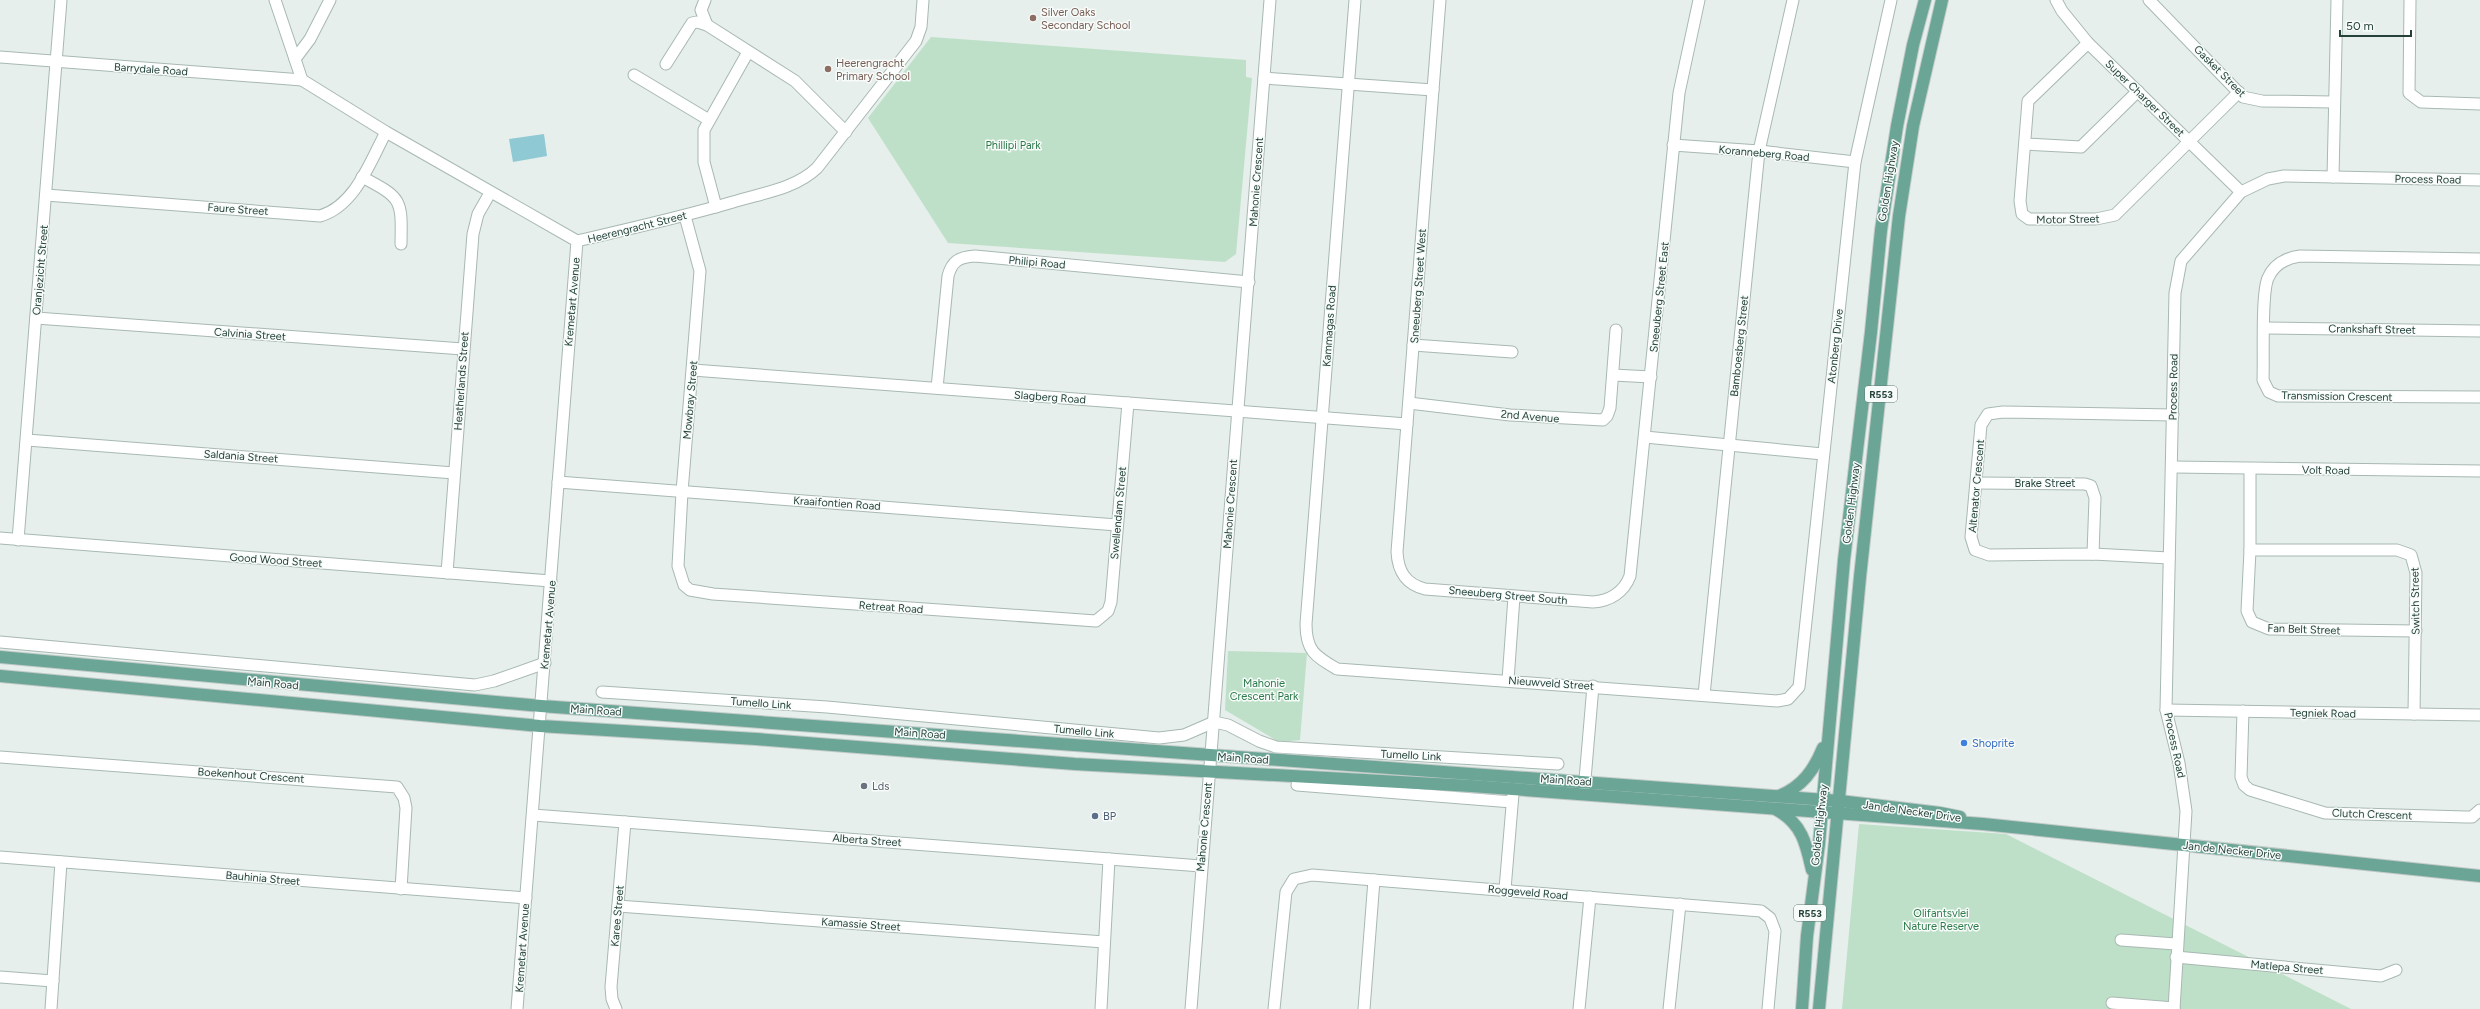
<svg xmlns="http://www.w3.org/2000/svg" width="2480" height="1009" font-family="Figtree,sans-serif">
<style>
.green{fill:#bfe0c8}
.water{fill:#8ec9d4}
.lines{fill:none;stroke-linecap:round;stroke-linejoin:round}
.minor-casing{stroke:#a8b8b2;stroke-width:13}
.major-casing{stroke:#c2cac8;stroke-width:14}
.minor{stroke:#fff;stroke-width:11}
.major{stroke:#6aa596;stroke-width:12}
.education-dot{fill:#8d6e63;stroke:#f7fbf9;stroke-width:1.5}
.shop-dot{fill:#3f7fe0;stroke:#f7fbf9;stroke-width:1.5}
.worship-dot{fill:#6b7280;stroke:#f7fbf9;stroke-width:1.5}
.service-dot{fill:#5c6f8a;stroke:#f7fbf9;stroke-width:1.5}
.labels{text-anchor:middle;stroke-width:3;stroke-linejoin:round;paint-order:stroke}
.shield{fill:#f7fbf9;stroke:#637a73;stroke-width:1}
.shield-label{font-size:10px;font-weight:bold;fill:#24423a}
.education-label{font-size:11px;fill:#785e54;stroke:#f7fbf9;text-anchor:start}
.street-label{font-size:11px;fill:#24423a;stroke:#f7fbf9}
.park-label{font-size:11px;fill:#2d7a4b;stroke:#f7fbf9}
.shop-label{font-size:11px;fill:#366cbe;stroke:#f7fbf9;text-anchor:start}
.worship-label{font-size:11px;fill:#5b616d;stroke:#f7fbf9;text-anchor:start}
.service-label{font-size:11px;fill:#4e5e75;stroke:#f7fbf9;text-anchor:start}
</style>
<rect width="100%" height="100%" fill="#e6efeb"/>
<g class="green">
<polygon points="931,37 1246,60 1246,77 1252,78 1236,254 1225,262 948,243 868,118"/>
<polygon points="1228,651 1307,653 1300,740 1279,742 1225,710"/>
<polygon points="1859,824 2006,834 2351,1009 1842,1009"/>
</g>
<polygon class="water" points="544,134 547,156 513,162 509,139"/>
<g class="lines">
<g class="minor-casing">
<g id="minor">
<path d="M 275,0 L 302,80 L 386,132 L 577,241 C 629,229 682,217 733,202 C 762,193 795,189 817,168 L 916,41 L 921,27 L 923,0"/>
<polyline points="705,0 701,10 707,25"/>
<path d="M 1355,0 L 1306,624 C 1306,651 1315,656 1337,669 L 1777,701 L 1788,699 L 1799,687 L 1855,162 L 1891,0"/>
<path d="M 1440,0 L 1397,552 C 1398,571 1405,584 1425,589 L 1593,602 C 1610,601 1624,592 1630,576 L 1679,93 L 1699,0"/>
<polyline points="2056,0 2062,11 2088,43 2241,192"/>
<polyline points="2149,0 2243,97 2262,101 2333,102"/>
<polyline points="2410,0 2409,93 2421,102 2480,104"/>
<polyline points="2088,43 2028,101 2020,201 2022,214 2029,219 2096,219 2115,215 2239,92"/>
<polyline points="0,57 302,80"/>
<polyline points="295,59 310,39 330,0"/>
<polyline points="666,64 692,23 697,22 707,25 795,81 846,132"/>
<polyline points="634,75 709,120"/>
<polyline points="1264,78 1433,90"/>
<polyline points="2025,144 2081,147 2138,91"/>
<polyline points="1673,145 1759,151 1855,162"/>
<path d="M 362,177 C 402,198 402,199 401,244"/>
<polyline points="2333,177 2337,0"/>
<path d="M 46,195 L 320,216 C 355,206 370,162 386,132"/>
<polyline points="716,207 704,162 704,130 748,52"/>
<polyline points="685,216 700,271 682,492 678,566 684,585 690,590 713,594 1096,621 1108,611 1111,602 1128,403"/>
<path d="M 2480,259 L 2300,256 C 2286,258 2274,264 2268,278 C 2261,293 2264,359 2263,380 L 2269,392 L 2278,396 L 2480,397"/>
<polyline points="36,318 463,349"/>
<polyline points="2265,328 2480,331"/>
<polyline points="1413,345 1512,352"/>
<polyline points="693,370 1407,424"/>
<polyline points="1613,375 1651,377"/>
<path d="M 937,388 L 948,276 C 952,261 959,257 975,256 L 1249,282"/>
<polyline points="1409,403 1510,415 1603,420 1607,416 1610,408 1616,330"/>
<polyline points="1645,437 1823,454"/>
<polyline points="27,440 454,473"/>
<polyline points="2173,467 2480,471"/>
<polyline points="2250,469 2250,550 2247,611 2252,622 2269,629 2416,631"/>
<polyline points="558,482 1117,525"/>
<polyline points="1977,483 2085,484 2091,486 2095,498 2093,554"/>
<polyline points="0,538 551,581"/>
<polyline points="18,540 61,0"/>
<polyline points="2250,550 2397,550 2411,555 2416,573 2414,714"/>
<polyline points="2169,558 2093,554 1989,555 1975,550 1971,537 1981,425 1988,414 2003,412 2173,415"/>
<polyline points="447,573 473,234 478,214 490,193"/>
<polyline points="0,642 475,685 494,681 545,663"/>
<polyline points="1508,680 1514,597"/>
<polyline points="602,692 827,707 1159,738 1184,735 1214,722 1228,725 1259,741 1276,747 1558,764"/>
<polyline points="1704,695 1759,151 1793,0"/>
<polyline points="2166,710 2480,715"/>
<polyline points="2243,711 2241,777 2244,785 2250,790 2325,813 2466,817 2472,817 2480,810"/>
<polyline points="0,757 397,787 404,798 406,808 401,889"/>
<polyline points="1297,785 1512,802"/>
<polyline points="1584,791 1593,686"/>
<polyline points="533,815 1201,866"/>
<polyline points="0,857 526,898"/>
<polyline points="1505,889 1513,794"/>
<polyline points="618,906 1104,942"/>
<polyline points="2121,940 2176,944"/>
<polyline points="2176,957 2381,976 2396,970"/>
<polyline points="0,977 53,981"/>
<polyline points="2112,1003 2174,1008"/>
<polyline points="51,1009 61,862"/>
<polyline points="517,1009 577,241"/>
<polyline points="616,1009 612,999 611,987 625,822"/>
<polyline points="1101,1009 1109,859"/>
<polyline points="1191,1009 1270,0"/>
<polyline points="1274,1009 1286,892 1294,879 1312,875 1761,911 1770,918 1775,931 1768,1009"/>
<polyline points="1364,1009 1374,880"/>
<polyline points="1579,1009 1590,897"/>
<polyline points="1669,1009 1680,904"/>
<polyline points="2174,1009 2186,811 2179,763 2166,710 2175,293 2181,261 2241,192 2268,179 2284,176 2480,180"/>
</g>
</g>
<g class="major-casing">
<g id="major">
<polyline points="0,657 541,706 1840,801 1940,813 1960,817"/>
<polyline points="0,676 540,726 756,739 1075,764 1471,786 1983,824 2480,876"/>
<path d="M 1779,796 C 1802,787 1814,770 1823,748"/>
<path d="M 1777,810 C 1802,824 1806,843 1812,870"/>
<polyline points="1802,1009 1807,936 1819,844 1844,560 1871,332 1881,230 1897,126 1913,45 1925,0"/>
<polyline points="1819,1009 1860,577 1899,216 1913,126 1942,0"/>
</g>
</g>
<use href="#minor" class="minor"/>
<use href="#major" class="major"/>
</g>
<g class="education-dot">
<circle cx="1033" cy="18" r="4"/>
<circle cx="828" cy="69" r="4"/>
</g>
<circle class="shop-dot" cx="1964" cy="743" r="4"/>
<circle class="worship-dot" cx="864" cy="786" r="4"/>
<circle class="service-dot" cx="1095" cy="816" r="4"/>
<g class="labels">
<g class="shield">
<rect x="1865" y="386" width="32" height="16" rx="3"/>
<rect x="1794" y="905" width="32" height="16" rx="3"/>
</g>
<g class="shield-label">
<text x="1881" y="398">R553</text>
<text x="1810" y="917">R553</text>
</g>
<g class="education-label">
<text x="1041" y="16">Silver Oaks<tspan x="1041" dy="13">Secondary School</tspan></text>
<text x="836" y="67">Heerengracht<tspan x="836" dy="13">Primary School</tspan></text>
</g>
<g class="street-label">
<text transform="translate(151 69) rotate(4)" y="4">Barrydale Road</text>
<text transform="translate(2220 71) rotate(45)" y="4">Gasket Street</text>
<text transform="translate(2145 98) rotate(44)" y="4">Super Charger Street</text>
<text transform="translate(1764 153) rotate(5)" y="4">Koranneberg Road</text>
<text transform="translate(2428 179) rotate(1)" y="4">Process Road</text>
<text transform="translate(1888 181) rotate(-81)" y="4">Golden Highway</text>
<text transform="translate(1256 182) rotate(-86)" y="4">Mahonie Crescent</text>
<text transform="translate(238 209) rotate(4)" y="4">Faure Street</text>
<text transform="translate(2068 219) rotate(-1)" y="4">Motor Street</text>
<text transform="translate(637 227) rotate(-14)" y="4">Heerengracht Street</text>
<text transform="translate(1037 262) rotate(5)" y="4">Philipi Road</text>
<text transform="translate(40 270) rotate(-85)" y="4">Oranjezicht Street</text>
<text transform="translate(1418 286) rotate(-86)" y="4">Sneeuberg Street West</text>
<text transform="translate(1659 297) rotate(-84)" y="4">Sneeuberg Street East</text>
<text transform="translate(572 302) rotate(-85)" y="4">Kremetart Avenue</text>
<text transform="translate(1329 326) rotate(-86)" y="4">Kammagas Road</text>
<text transform="translate(2372 329) rotate(1)" y="4">Crankshaft Street</text>
<text transform="translate(250 334) rotate(4)" y="4">Calvinia Street</text>
<text transform="translate(1739 346) rotate(-84)" y="4">Bamboesberg Street</text>
<text transform="translate(1835 346) rotate(-84)" y="4">Atonberg Drive</text>
<text transform="translate(461 381) rotate(-86)" y="4">Heatherlands Street</text>
<text transform="translate(2173 387) rotate(-89)" y="4">Process Road</text>
<text transform="translate(2337 396) rotate(1)" y="4">Transmission Crescent</text>
<text transform="translate(1050 397) rotate(4)" y="4">Slagberg Road</text>
<text transform="translate(690 400) rotate(-85)" y="4">Mowbray Street</text>
<text transform="translate(1530 416) rotate(5)" y="4">2nd Avenue</text>
<text transform="translate(241 456) rotate(4)" y="4">Saldania Street</text>
<text transform="translate(2326 470) rotate(1)" y="4">Volt Road</text>
<text x="2045" y="487">Brake Street</text>
<text transform="translate(1976 486) rotate(-85)" y="4">Altenator Crescent</text>
<text transform="translate(837 503) rotate(4)" y="4">Kraaifontien Road</text>
<text transform="translate(1851 503) rotate(-83)" y="4">Golden Highway</text>
<text transform="translate(1230 504) rotate(-86)" y="4">Mahonie Crescent</text>
<text transform="translate(1118 513) rotate(-85)" y="4">Swellendam Street</text>
<text transform="translate(276 560) rotate(4)" y="4">Good Wood Street</text>
<text transform="translate(1508 595) rotate(5)" y="4">Sneeuberg Street South</text>
<text transform="translate(2415 601) rotate(-91)" y="4">Switch Street</text>
<text transform="translate(891 607) rotate(4)" y="4">Retreat Road</text>
<text transform="translate(548 625) rotate(-85)" y="4">Kremetart Avenue</text>
<text transform="translate(2304 629) rotate(2)" y="4">Fan Belt Street</text>
<text transform="translate(273 683) rotate(5)" y="4">Main Road</text>
<text transform="translate(1551 683) rotate(4)" y="4">Nieuwveld Street</text>
<text transform="translate(761 703) rotate(4)" y="4">Tumello Link</text>
<text transform="translate(596 710) rotate(4)" y="4">Main Road</text>
<text transform="translate(2323 713) rotate(1)" y="4">Tegniek Road</text>
<text transform="translate(1084 731) rotate(5)" y="4">Tumello Link</text>
<text transform="translate(920 733) rotate(4)" y="4">Main Road</text>
<text transform="translate(2175 745) rotate(78)" y="4">Process Road</text>
<text transform="translate(1411 755) rotate(3)" y="4">Tumello Link</text>
<text transform="translate(1243 758) rotate(4)" y="4">Main Road</text>
<text transform="translate(251 775) rotate(4)" y="4">Boekenhout Crescent</text>
<text transform="translate(1566 780) rotate(4)" y="4">Main Road</text>
<text transform="translate(1912 811) rotate(8)" y="4">Jan de Necker Drive</text>
<text transform="translate(2372 814) rotate(2)" y="4">Clutch Crescent</text>
<text transform="translate(1819 825) rotate(-84)" y="4">Golden Highway</text>
<text transform="translate(1204 827) rotate(-85)" y="4">Mahonie Crescent</text>
<text transform="translate(867 840) rotate(4)" y="4">Alberta Street</text>
<text transform="translate(2232 850) rotate(6)" y="4">Jan de Necker Drive</text>
<text transform="translate(263 878) rotate(5)" y="4">Bauhinia Street</text>
<text transform="translate(1528 892) rotate(5)" y="4">Roggeveld Road</text>
<text transform="translate(617 916) rotate(-85)" y="4">Karee Street</text>
<text transform="translate(861 924) rotate(4)" y="4">Kamassie Street</text>
<text transform="translate(522 948) rotate(-86)" y="4">Kremetart Avenue</text>
<text transform="translate(2287 967) rotate(5)" y="4">Matlepa Street</text>
</g>
<g class="park-label">
<text x="1013" y="149">Phillipi Park</text>
<text x="1264" y="687">Mahonie<tspan x="1264" dy="13">Crescent Park</tspan></text>
<text x="1941" y="917">Olifantsvlei<tspan x="1941" dy="13">Nature Reserve</tspan></text>
</g>
<g class="shop-label">
<text x="1972" y="747">Shoprite</text>
</g>
<g class="worship-label">
<text x="872" y="790">Lds</text>
</g>
<g class="service-label">
<text x="1103" y="820">BP</text>
</g>
</g>
<path d="M2340 30v6h71v-6" fill="none" stroke="#24423a" stroke-width="2"/>
<text x="2346" y="30" font-size="12" fill="#24423a" stroke="#f7fbf9" stroke-width="3" paint-order="stroke">50 m</text>
</svg>
